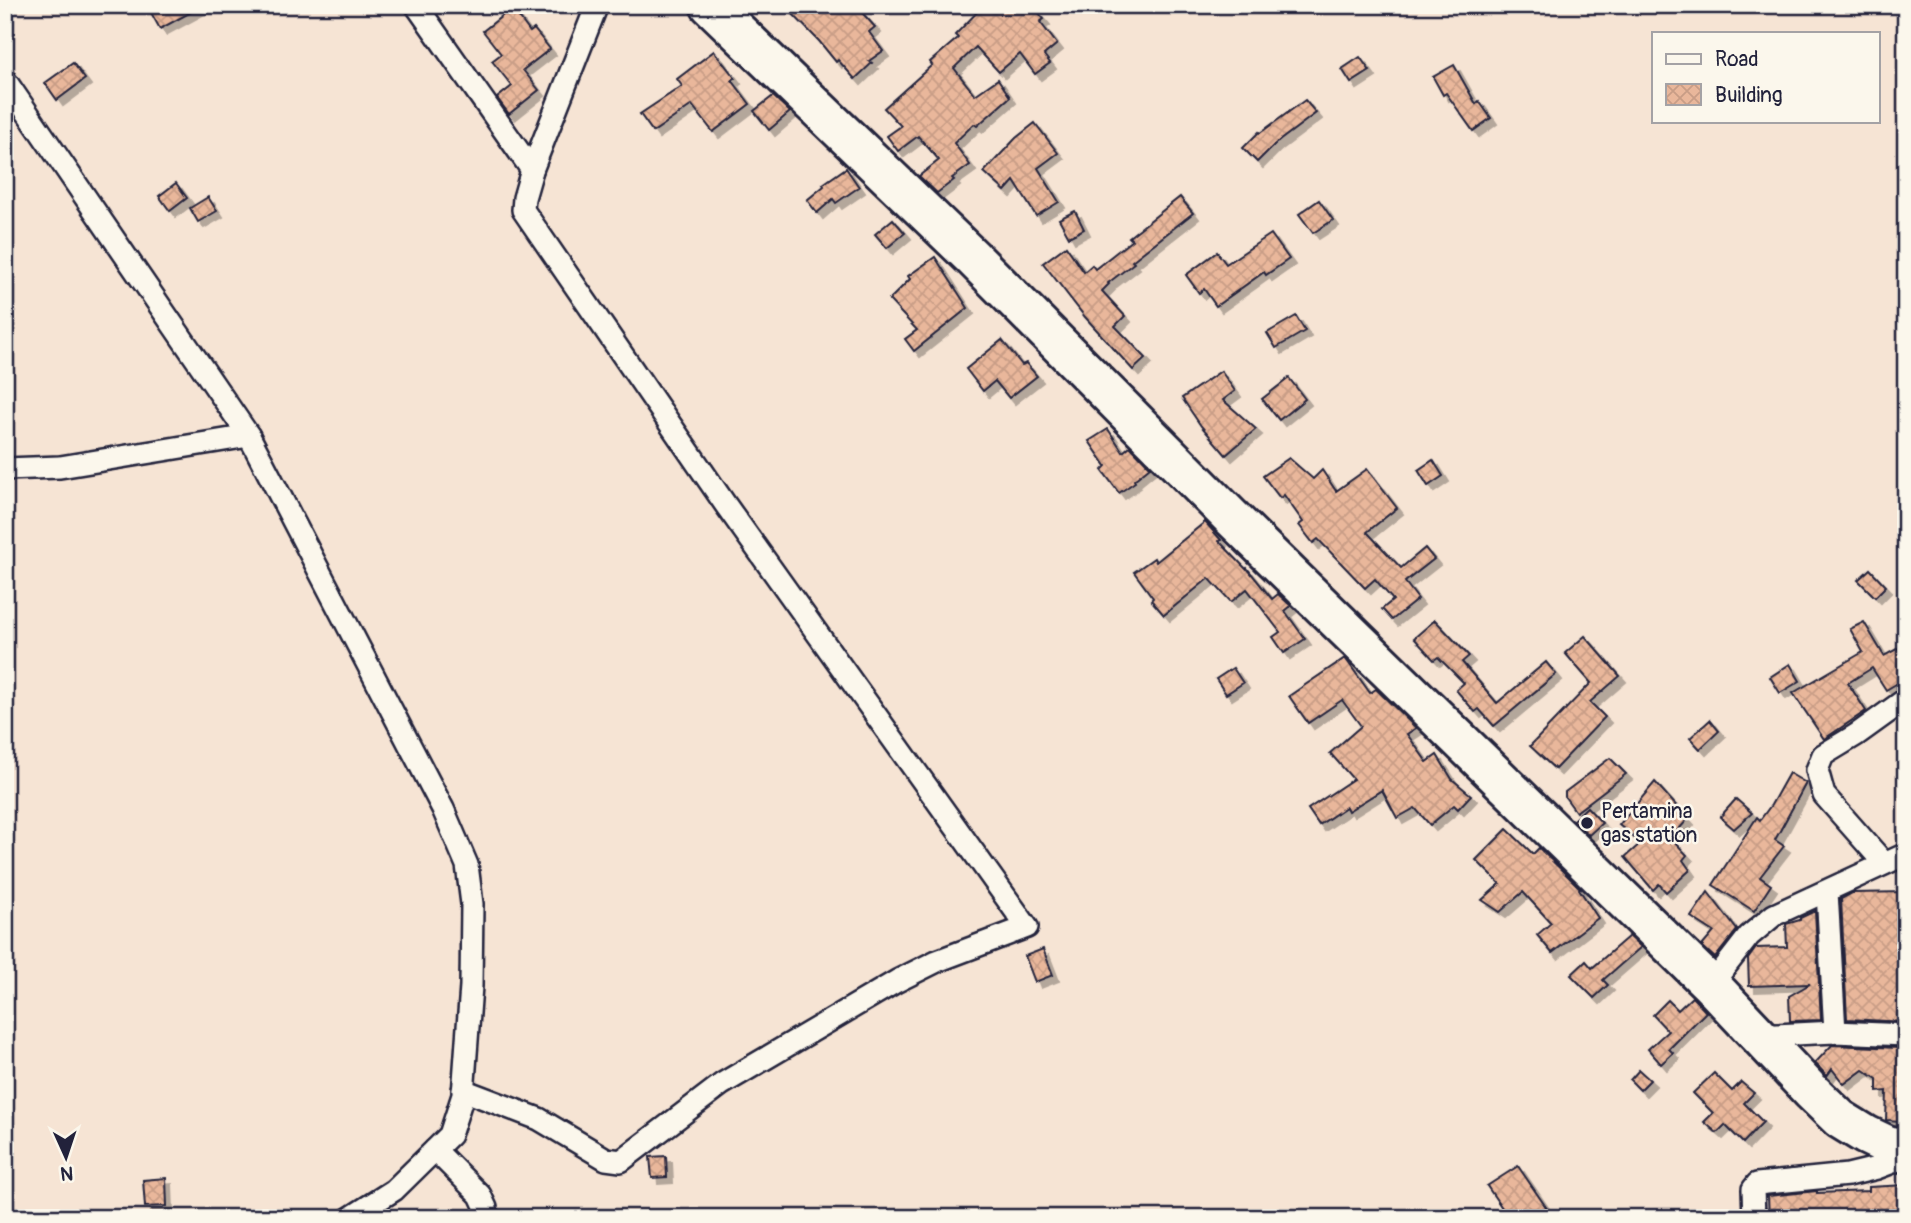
<svg xmlns="http://www.w3.org/2000/svg" width="1911" height="1223" font-family="Pangolin,sans-serif">
<style>
.building{fill:url(#building-cross-hatch);stroke:#22223b;stroke-width:2;filter:url(#shadow)}
.lines{fill:none;stroke-linecap:round;stroke-linejoin:round}
.street-casing{stroke:#22223b;stroke-width:26}
.highway-casing{stroke:#22223b;stroke-width:44}
.street{stroke:#fbf7ec;stroke-width:21}
.highway{stroke:#fbf7ec;stroke-width:38}
.poi-dot{fill:#22223b;stroke:#fbf7ec;stroke-width:2.5}
.labels{text-anchor:middle;stroke-width:5;stroke-linejoin:round;paint-order:stroke}
.poi-label{font-size:21px;fill:#22223b;stroke:#fbf7ec;text-anchor:start}
</style>
<defs>
<pattern id="building-cross-hatch" width="8" height="8" patternUnits="userSpaceOnUse" patternTransform="scale(1.75)"><rect width="8" height="8" fill="#e9b79b"/><path d="M0 0l8 8M0 8l8-8" fill="none" stroke="#c89d86"/></pattern>
<filter id="shadow"><feDropShadow dx="6" dy="6" stdDeviation="0" flood-color="#0004"/></filter>
</defs>
<rect width="100%" height="100%" fill="#f6e4d4"/>
<filter id="ink" filterUnits="userSpaceOnUse"><feTurbulence type="fractalNoise" baseFrequency=".0143" numOctaves="2"/><feDisplacementMap in="SourceGraphic" scale="14" xChannelSelector="R" yChannelSelector="G"/><feConvolveMatrix kernelMatrix="1 2 1 2 8 2 1 2 1" color-interpolation-filters="sRGB"/></filter>
<g filter="url(#ink)">
<g class="building">
<polygon points="157,5 204,5 160,29 149,9"/>
<polygon points="784,5 848,5 853,11 857,7 875,27 869,32 883,51 869,61 872,63 855,79 838,60 836,62 819,41"/>
<polygon points="984,5 1032,5 1044,19 1040,22 1057,44 1044,55 1050,63 1035,74 1020,54 999,72 976,47 954,68 975,95 998,79 1010,97 977,126 974,124 954,143 970,165 952,178 954,180 937,193 919,176 939,160 918,136 898,151 887,136 901,126 884,108 932,65 930,62 958,38 955,35"/>
<polygon points="512,8 530,32 534,29 550,49 523,70 539,90 509,114 497,98 512,86 492,61 501,54 483,31"/>
<polygon points="714,51 735,78 732,80 750,104 713,132 692,105 653,132 640,114 682,86 677,79"/>
<polygon points="1360,57 1370,71 1351,83 1342,69"/>
<polygon points="73,63 85,79 57,100 45,83"/>
<polygon points="1454,65 1476,104 1479,101 1491,118 1473,131 1446,93 1443,95 1433,77"/>
<polygon points="773,96 790,112 769,130 754,111"/>
<polygon points="1305,100 1316,113 1275,144 1257,162 1243,148 1259,132 1260,133"/>
<polygon points="1035,123 1058,153 1038,168 1059,202 1036,216 1014,181 1005,191 984,172 1016,138"/>
<polygon points="846,168 859,187 836,203 833,199 817,213 807,200 824,186 823,184"/>
<polygon points="176,183 187,198 170,211 159,196"/>
<polygon points="208,197 217,211 198,222 190,208"/>
<polygon points="1180,197 1193,213 1132,261 1134,263 1108,283 1109,284 1102,291 1125,316 1115,326 1146,358 1133,370 1085,317 1043,263 1066,246 1084,272 1092,265 1095,269 1132,240 1129,237"/>
<polygon points="1319,200 1333,220 1313,233 1299,214"/>
<polygon points="1075,211 1084,229 1069,237 1059,219"/>
<polygon points="893,219 905,233 887,248 875,234"/>
<polygon points="1271,234 1289,259 1266,275 1264,272 1216,306 1204,289 1199,293 1186,275 1217,252 1226,264"/>
<polygon points="935,257 968,308 914,351 905,339 917,330 889,300 910,279 908,276"/>
<polygon points="1296,316 1305,331 1276,348 1267,333"/>
<polygon points="1002,340 1022,365 1026,363 1037,376 1009,398 995,381 983,391 966,369"/>
<polygon points="1221,371 1235,391 1223,400 1256,429 1226,455 1201,426 1182,398"/>
<polygon points="1289,378 1305,399 1279,420 1262,399"/>
<polygon points="1108,429 1123,452 1130,446 1150,467 1134,480 1135,482 1119,493 1102,470 1106,466 1089,441"/>
<polygon points="1289,458 1313,479 1322,470 1336,491 1367,469 1397,508 1367,532 1401,568 1425,548 1434,559 1405,582 1418,599 1392,620 1382,609 1393,600 1375,579 1365,588 1318,539 1313,543 1299,525 1303,522 1284,495 1280,498 1263,476"/>
<polygon points="1433,460 1443,476 1428,486 1418,470"/>
<polygon points="1205,522 1221,540 1219,541 1246,569 1247,568 1272,599 1278,594 1291,606 1285,611 1305,639 1284,653 1273,637 1280,632 1247,589 1231,602 1209,578 1164,615 1151,600 1153,598 1134,572 1154,558 1156,562"/>
<polygon points="1870,569 1886,586 1875,597 1858,580"/>
<polygon points="1435,620 1469,656 1462,662 1497,703 1546,662 1556,674 1494,726 1479,709 1475,712 1456,690 1464,683 1438,657 1434,660 1414,638"/>
<polygon points="1864,622 1884,656 1906,644 1906,678 1886,690 1872,668 1848,683 1866,711 1824,739 1793,693 1863,652 1850,629"/>
<polygon points="1585,636 1620,676 1590,702 1605,717 1555,769 1530,746 1591,683 1565,653"/>
<polygon points="1345,658 1370,693 1376,689 1416,728 1407,734 1427,762 1437,755 1452,779 1471,795 1458,809 1454,805 1430,825 1415,808 1397,818 1382,790 1348,811 1346,807 1319,825 1308,809 1353,779 1330,753 1361,726 1342,700 1308,723 1289,696"/>
<polygon points="1790,664 1800,681 1780,693 1770,677"/>
<polygon points="1233,668 1243,683 1226,694 1216,679"/>
<polygon points="1710,720 1719,731 1700,749 1690,738"/>
<polygon points="1610,758 1626,774 1576,812 1565,797 1565,792"/>
<polygon points="1789,773 1806,783 1775,840 1784,846 1760,877 1771,885 1754,911 1713,885 1757,817 1760,820 1771,805"/>
<polygon points="1655,782 1688,819 1671,838 1687,855 1683,860 1690,870 1666,892 1659,884 1653,890 1625,857 1641,843 1619,825"/>
<polygon points="1736,799 1752,813 1734,829 1720,817"/>
<polygon points="1587,807 1602,823 1589,835 1573,820"/>
<polygon points="1507,829 1533,854 1539,848 1580,888 1579,889 1598,918 1552,953 1537,935 1551,923 1523,892 1500,912 1482,900 1500,884 1476,860"/>
<polygon points="1708,892 1737,930 1715,958 1702,946 1714,932 1691,917"/>
<polygon points="1906,892 1906,1022 1847,1019 1841,899 1852,893"/>
<polygon points="1815,911 1821,1020 1790,1021 1789,996 1810,984 1749,986 1748,959 1756,948 1787,947 1786,924 1800,920 1800,918"/>
<polygon points="1629,936 1641,947 1603,980 1608,985 1594,998 1571,975 1586,961 1592,968"/>
<polygon points="1043,949 1053,975 1035,982 1025,956"/>
<polygon points="1692,997 1706,1012 1669,1049 1673,1053 1661,1064 1648,1049 1668,1031 1653,1015 1668,1000 1678,1010"/>
<polygon points="1832,1045 1899,1048 1900,1066 1906,1065 1906,1090 1903,1091 1901,1121 1886,1120 1887,1091 1877,1092 1877,1079 1863,1070 1844,1084 1832,1069 1827,1076 1815,1063"/>
<polygon points="1639,1070 1650,1080 1640,1090 1630,1080"/>
<polygon points="1714,1073 1732,1091 1741,1082 1754,1093 1744,1103 1763,1122 1743,1143 1725,1125 1717,1133 1704,1122 1713,1113 1693,1093"/>
<polygon points="666,1156 667,1177 652,1178 650,1157"/>
<polygon points="1518,1166 1548,1210 1536,1218 1509,1218 1487,1186"/>
<polygon points="166,1178 167,1206 145,1207 143,1180"/>
<polygon points="1906,1185 1906,1209 1865,1211 1865,1218 1830,1218 1830,1215 1769,1218 1768,1196 1817,1191 1817,1193 1869,1191 1869,1187"/>
</g>
<g class="lines">
<g class="street-casing">
<g id="street">
<polyline points="416,5 532,170"/>
<polyline points="5,80 249,436 60,467 5,469"/>
<polyline points="249,436 443,809 467,865 472,904 471,986 463,1095 450,1135 394,1190 350,1218"/>
<polyline points="1884,863 1824,795 1817,770 1823,755 1856,735 1906,699"/>
<polyline points="1827,892 1835,1032"/>
<polyline points="1711,985 1749,936 1774,915 1906,854"/>
<polyline points="1757,1036 1835,1032 1906,1035"/>
<polyline points="463,1090 539,1119 606,1159 621,1161 722,1084 897,981 937,961 1027,927 725,504 523,210 524,198 532,170 597,5"/>
<polyline points="435,1150 480,1195 486,1208 484,1218"/>
<polyline points="1754,1218 1753,1189 1757,1184 1848,1175 1877,1168 1906,1157"/>
</g>
</g>
<g class="highway-casing">
<polyline id="highway" points="710,5 972,257 1230,516 1711,985 1811,1091 1840,1119 1866,1135 1887,1145 1906,1149"/>
</g>
<use href="#street" class="street"/>
<use href="#highway" class="highway"/>
</g>
</g>
<circle class="poi-dot" cx="1587" cy="823" r="7"/>
<g class="labels">
<g class="poi-label">
<text x="1601" y="818">Pertamina<tspan x="1601" dy="24">gas station</tspan></text>
</g>
</g>
<rect width="1911" height="1223" fill="none" stroke="#fbf7ec" stroke-width="28"/>
<rect x="14" y="14" width="1883" height="1195" fill="none" stroke="#22223b" stroke-width="2.5" filter="url(#ink)"/>
<rect x="1652" y="32" width="228" height="91" fill="#fbf7ec" stroke="#a4a2a5" stroke-width="2"/>
<rect x="1666" y="54" width="35" height="10" fill="#fbf7ec" stroke="#a4a2a5" stroke-width="2"/>
<text x="1715" y="66" font-size="21" fill="#22223b">Road</text>
<rect x="1666" y="84" width="35" height="21" fill="url(#building-cross-hatch)" stroke="#a4a2a5" stroke-width="2"/>
<text x="1715" y="102" font-size="21" fill="#22223b">Building</text>
<g transform="translate(66 1157) rotate(177)" stroke="#fbf7ec" stroke-width="5" paint-order="stroke">
<path d="M0-5L12 26L0 18L-12 26Z" fill="#22223b"/>
<text y="-10" font-size="19" font-weight="bold" text-anchor="middle" fill="#22223b">N</text>
</g>
</svg>
